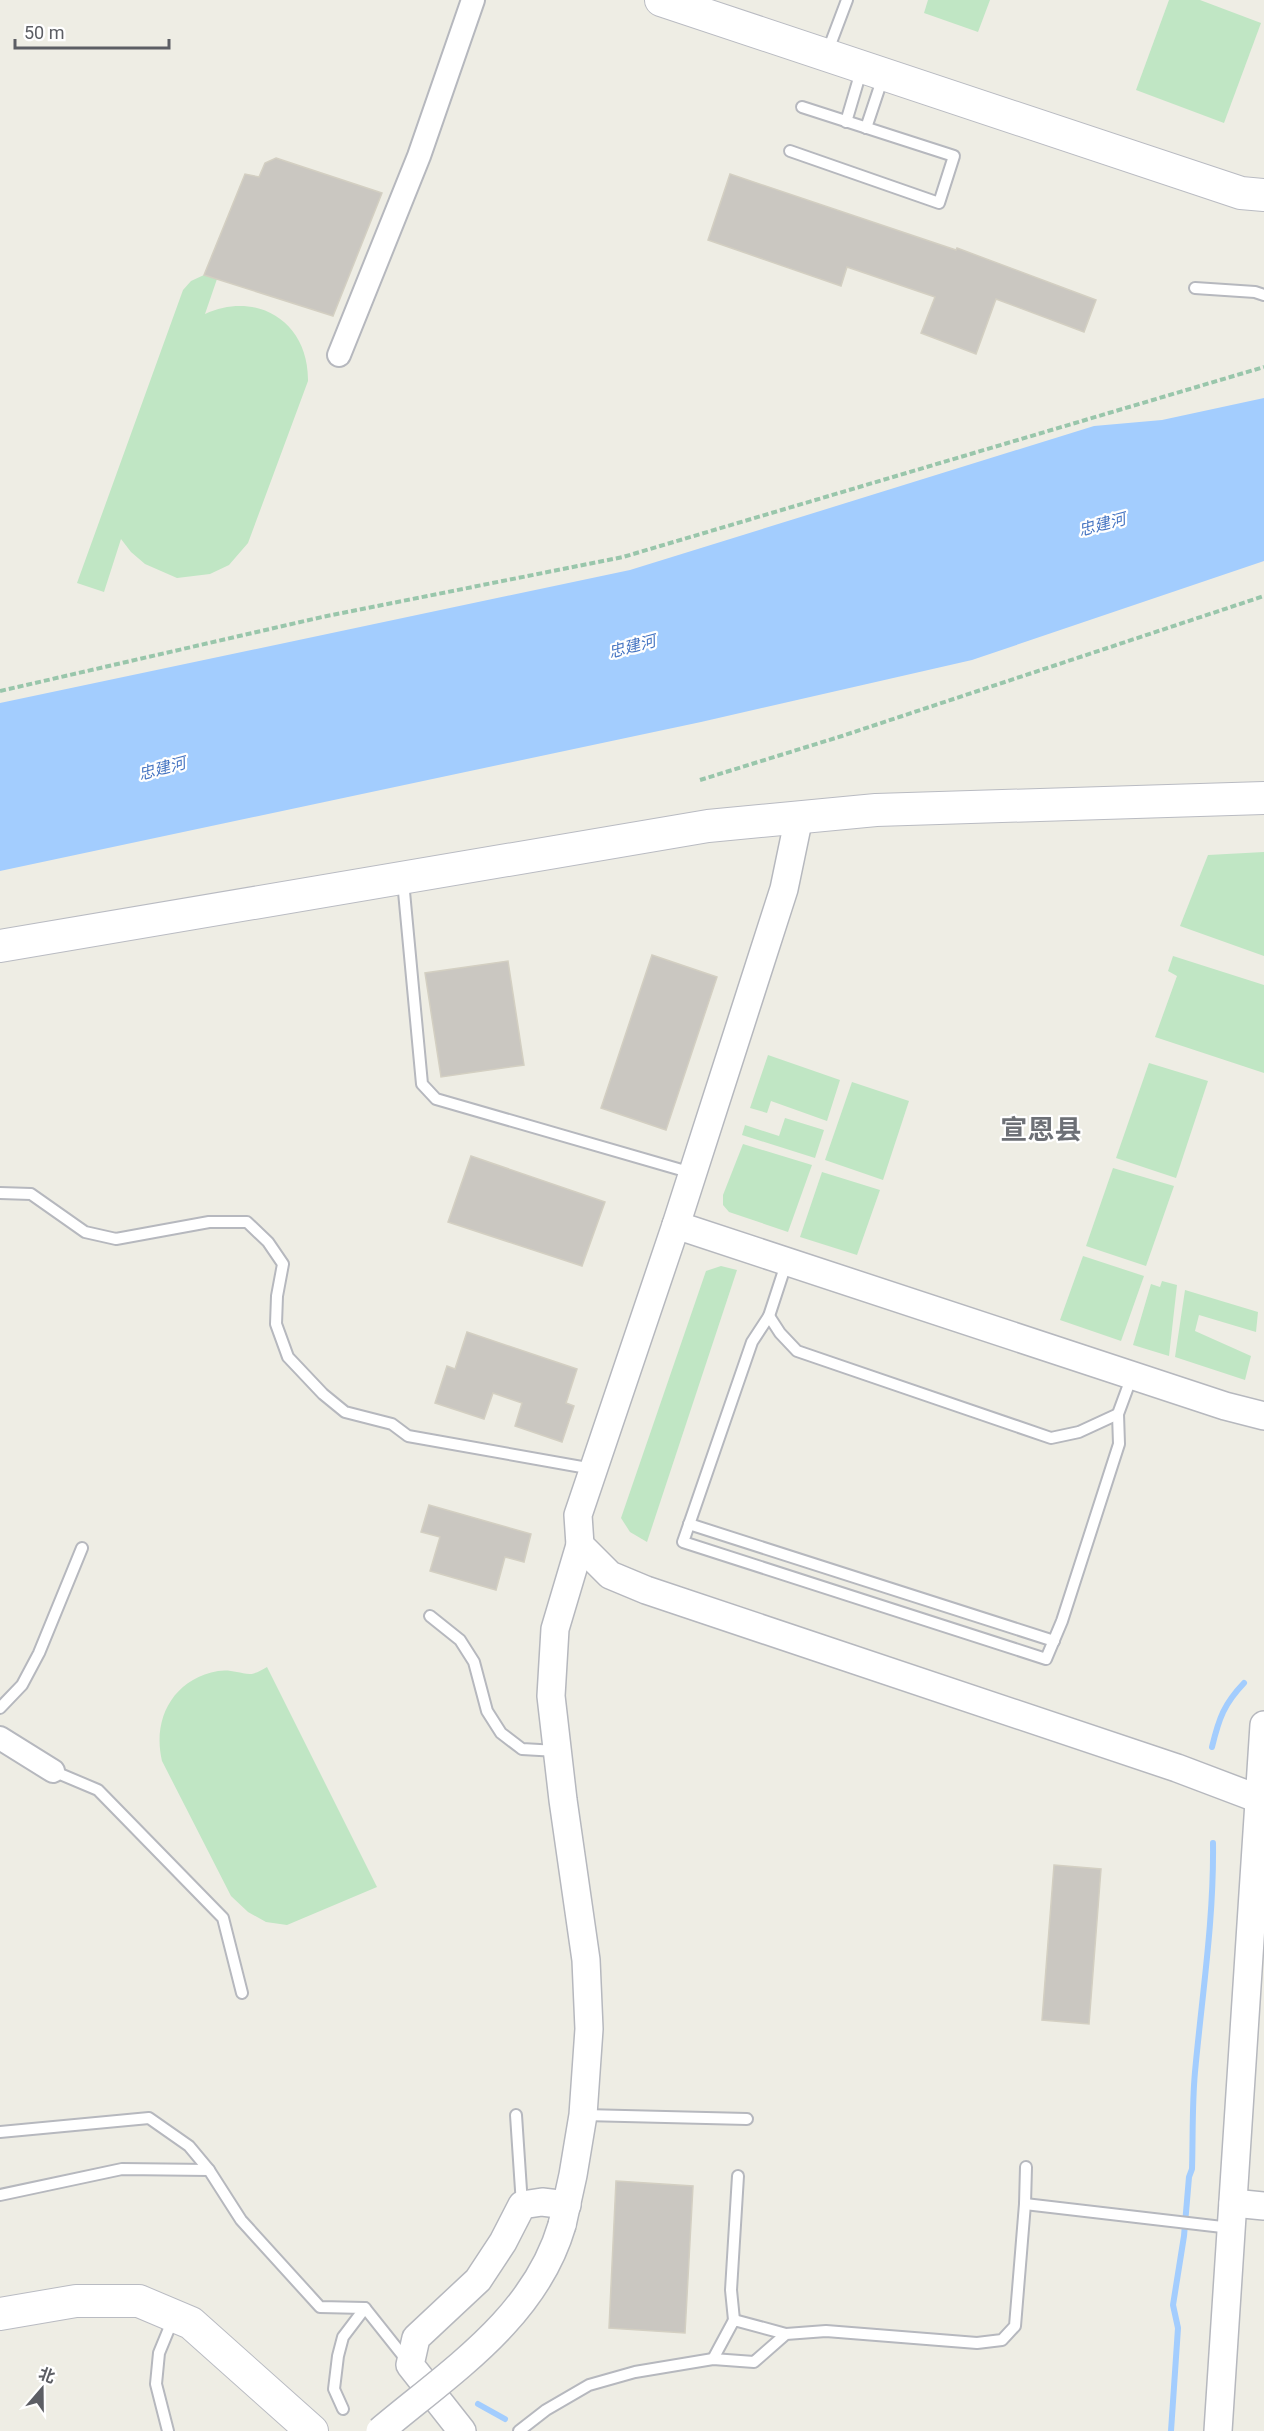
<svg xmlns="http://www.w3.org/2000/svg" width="1264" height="2431" font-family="Roboto,'Noto Sans SC',sans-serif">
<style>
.green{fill:#c0e6c4}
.water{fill:#a3cdfe}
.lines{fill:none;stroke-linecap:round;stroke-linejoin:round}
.stream{stroke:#a3cdfe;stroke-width:6}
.building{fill:#cac7c1;stroke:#d3cfc2;stroke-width:1.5}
.service-casing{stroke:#b6b8be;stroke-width:14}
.minor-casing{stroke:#b6b8be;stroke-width:26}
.tertiary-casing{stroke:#b6b8be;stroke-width:30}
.secondary-casing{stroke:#b9bbc2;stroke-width:34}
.path{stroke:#99c6ab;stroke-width:4;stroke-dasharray:6 3;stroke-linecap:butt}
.service{stroke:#fff;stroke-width:10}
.minor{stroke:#fff;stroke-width:22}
.tertiary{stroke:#fff;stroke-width:27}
.secondary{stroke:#fff;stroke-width:32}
.tertiary-bridge-casing{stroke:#b6b8be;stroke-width:30;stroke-linecap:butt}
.tertiary-bridge{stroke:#fff;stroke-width:27}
.labels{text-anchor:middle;stroke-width:4.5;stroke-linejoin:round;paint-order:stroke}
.water-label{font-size:16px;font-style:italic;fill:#4675c2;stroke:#fff}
.town-label{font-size:27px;font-weight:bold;fill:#6d7076;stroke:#fff}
</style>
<rect width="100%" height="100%" fill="#eeede4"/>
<g class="green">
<polygon points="928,0 990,0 978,32 924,13"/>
<polygon points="1169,0 1200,0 1261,23 1224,123 1136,90"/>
<path d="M 204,275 L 217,279 L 205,314 C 257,290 309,322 308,381 L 248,543 L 229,565 L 210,574 L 177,578 L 145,564 L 131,552 L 121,539 L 104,592 L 77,583 L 183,290 L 191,281 Z"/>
<polygon points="1264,852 1264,956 1180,926 1208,855"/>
<polygon points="1173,956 1264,985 1264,1073 1155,1037 1177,976 1168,971"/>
<polygon points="768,1055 840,1080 827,1121 771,1101 767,1113 750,1108"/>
<polygon points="1149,1063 1208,1081 1176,1178 1116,1158"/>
<polygon points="852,1082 909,1101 883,1180 825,1160"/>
<polygon points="785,1118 824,1130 815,1158 742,1135 745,1125 779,1136"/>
<polygon points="743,1144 812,1165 788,1232 729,1212 723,1205 723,1195"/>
<polygon points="1113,1168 1174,1186 1146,1266 1086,1246"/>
<polygon points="822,1172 880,1190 857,1255 800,1237"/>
<polygon points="1083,1256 1144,1276 1121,1341 1060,1320"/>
<polygon points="721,1266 737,1270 647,1542 630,1532 621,1518 706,1271"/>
<polygon points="1162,1281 1177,1285 1169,1356 1133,1345 1151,1284 1160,1287"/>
<polygon points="1185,1290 1258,1312 1256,1332 1199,1315 1195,1331 1251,1356 1245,1380 1175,1357"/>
<path d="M 267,1667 L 377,1887 L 287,1925 L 266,1922 L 248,1912 L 231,1896 L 162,1761 C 152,1719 173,1679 218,1671 C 230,1669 238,1673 250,1674 C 255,1674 262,1670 267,1667 Z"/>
</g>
<polygon class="water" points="1264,398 1264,561 972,660 701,722 0,871 0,703 630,570 1094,426 1162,420"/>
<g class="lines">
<g class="stream">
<path d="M 1212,1747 C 1219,1718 1224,1704 1244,1683"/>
<polyline points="478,2404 505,2419"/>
<path d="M 1171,2431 L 1178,2328 L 1173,2305 L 1184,2236 L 1189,2177 L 1192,2169 C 1193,2137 1192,2104 1195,2072 C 1202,1995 1214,1920 1213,1843"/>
</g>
</g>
<g class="building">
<polygon points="276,158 382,193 333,316 204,275 245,174 259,177 265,163"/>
<polygon points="730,174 956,250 957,248 1096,300 1084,332 996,299 976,354 921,333 935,297 847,267 841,286 708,240"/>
<polygon points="652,955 717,977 666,1130 601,1108"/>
<polygon points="508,961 524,1065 441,1077 425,973"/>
<polygon points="471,1156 605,1202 582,1266 448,1222"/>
<polygon points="467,1332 577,1369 566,1403 574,1406 562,1442 515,1426 522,1403 493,1393 484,1419 435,1403 447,1366 455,1369"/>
<polygon points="429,1505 531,1534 524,1562 505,1557 496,1590 430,1571 440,1537 421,1532"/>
<polygon points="1054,1865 1101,1869 1089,2024 1042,2020"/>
<polygon points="616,2181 693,2186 685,2333 609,2328"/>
</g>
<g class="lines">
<g class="service-casing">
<g id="service">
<polyline points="827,53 847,0"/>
<polyline points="846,122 862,68"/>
<polyline points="866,128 883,77"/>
<polyline points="790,151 939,203 954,156 802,107"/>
<polyline points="1195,288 1255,292 1264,295"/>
<polyline points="403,881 422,1084 436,1099 692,1173"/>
<polyline points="0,1193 31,1194 85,1232 116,1239 209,1222 247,1222 268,1242 283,1264 277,1296 276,1324 288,1357 323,1394 345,1412 392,1424 408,1436 593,1469"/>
<polyline points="787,1261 769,1316 752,1342 683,1542 1046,1659 1062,1621 1119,1444 1118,1414 1132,1376"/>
<polyline points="769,1316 780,1333 797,1351 1051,1438 1079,1432 1118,1414"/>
<polyline points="689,1524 1054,1641"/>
<polyline points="430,1616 460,1640 474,1662 487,1711 501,1733 522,1749 557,1751"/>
<polyline points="0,1708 22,1685 39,1653 82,1548"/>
<polyline points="53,1771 98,1790 223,1918 242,1993"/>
<polyline points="516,2115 522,2205"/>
<polyline points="584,2115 747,2119"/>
<polyline points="0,2132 149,2118 189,2146 209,2170 241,2220 320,2307 365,2308 408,2362"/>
<polyline points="0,2195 122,2169 209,2170"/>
<polyline points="1025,2204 1231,2228"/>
<polyline points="734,2320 731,2290 738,2176"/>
<polyline points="713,2359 734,2320 786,2334"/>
<polyline points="343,2409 334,2389 338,2356 343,2337 365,2308"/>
<polyline points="168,2431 156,2384 159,2353 173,2319"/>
<polyline points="519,2431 546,2410 589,2385 635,2372 713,2359 754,2362 786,2334 826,2331 977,2343 1002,2340 1015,2326 1025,2204 1026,2167"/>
</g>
</g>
<g class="minor-casing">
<g id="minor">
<polyline points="339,355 419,156 473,0"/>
<polyline points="0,1738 53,1771"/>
</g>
</g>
<g class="tertiary-casing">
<g id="tertiary">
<polyline points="799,817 784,889 676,1225 578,1515 580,1545 610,1575 646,1590 1177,1768 1259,1799"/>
<polyline points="676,1225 1225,1406 1264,1416"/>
<polyline points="1233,2203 1264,2206"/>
<polyline points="562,2225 573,2175 583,2115 589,2029 586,1960 563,1800 551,1696 555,1629 580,1545"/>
<polyline points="462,2431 410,2365 416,2338 478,2280 503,2242 522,2205 542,2202 567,2205"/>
<polyline points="1218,2431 1264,1725"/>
</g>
</g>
<g class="secondary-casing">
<g id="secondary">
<polyline points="661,0 1241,193 1264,195"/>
<polyline points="0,946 708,826 876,810 1264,798"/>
<polyline points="0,2314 76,2301 139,2301 191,2323 312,2431"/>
</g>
</g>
<g class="path">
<polyline points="0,691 322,617 623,557 1264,367"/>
<polyline points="700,780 842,736 1264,596"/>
</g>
<use href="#service" class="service"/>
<use href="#minor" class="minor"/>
<use href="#tertiary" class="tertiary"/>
<use href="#secondary" class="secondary"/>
<g class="tertiary-bridge-casing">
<path id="tertiary-bridge" d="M 380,2431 C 450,2372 535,2318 562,2225"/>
</g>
<use href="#tertiary-bridge" class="tertiary-bridge"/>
</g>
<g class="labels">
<g class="water-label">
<text transform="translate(1102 524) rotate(-15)" y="6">忠建河</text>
<text transform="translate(632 646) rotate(-15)" y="6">忠建河</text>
<text transform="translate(162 768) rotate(-15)" y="6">忠建河</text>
</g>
<g class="town-label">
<text x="1041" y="1139">宣恩县</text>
</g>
</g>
<g transform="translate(42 2389) rotate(20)" stroke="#ffffff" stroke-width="4.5" paint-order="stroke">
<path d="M0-4.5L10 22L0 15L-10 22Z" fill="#5c5e64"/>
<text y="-9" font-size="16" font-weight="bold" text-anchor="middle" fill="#5c5e64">北</text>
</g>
<path d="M15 39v9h154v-9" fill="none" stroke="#5c5e64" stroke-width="3"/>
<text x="24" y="39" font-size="18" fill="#5c5e64" stroke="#ffffff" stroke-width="4.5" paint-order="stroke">50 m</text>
</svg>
